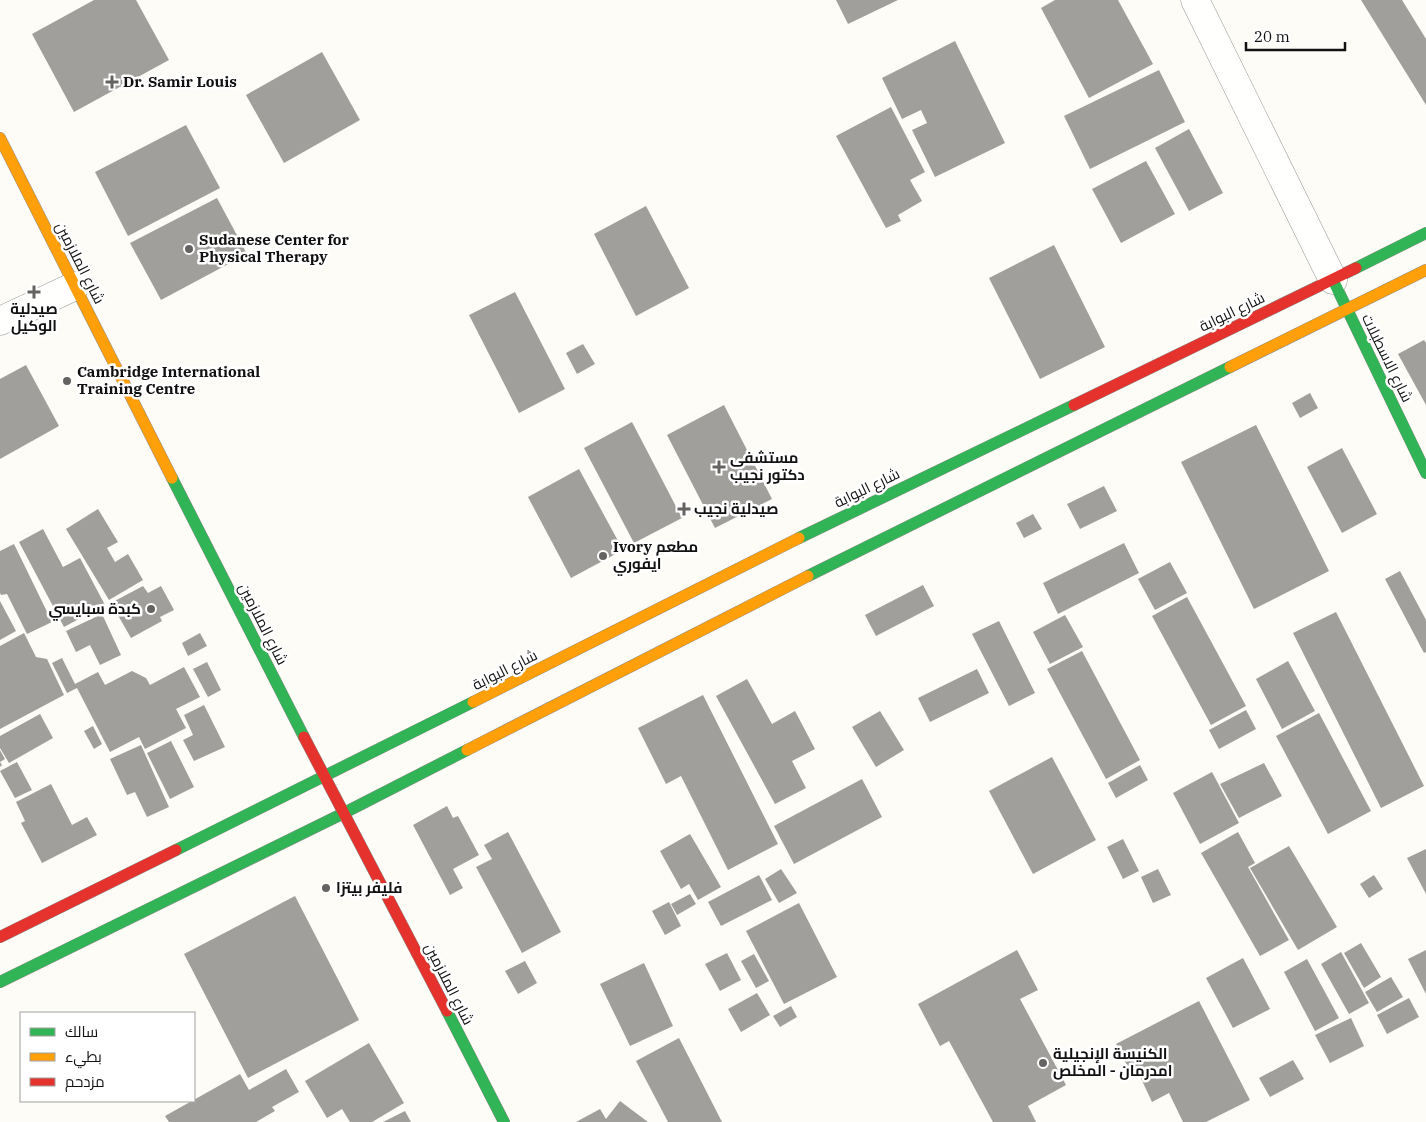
<svg xmlns="http://www.w3.org/2000/svg" width="1426" height="1122" font-family="'IBM Plex Serif',Cairo,serif">
<style>
.building{fill:#a19f9c}
.lines{fill:none;stroke-linecap:round;stroke-linejoin:round}
.street-casing{stroke:#979795;stroke-width:29}
.fast-casing{stroke:#8e8d8b;stroke-width:12}
.slow-casing{stroke:#8e8d8b;stroke-width:12}
.jam-casing{stroke:#8e8d8b;stroke-width:12}
.street{stroke:#fffffe;stroke-width:28}
.fast{stroke:#30b455;stroke-width:11}
.slow{stroke:#ff9f0a;stroke-width:11}
.jam{stroke:#e5322d;stroke-width:11}
.poi-dot{fill:#646362;stroke:#fff;stroke-width:2}
.labels{text-anchor:middle;stroke-width:5;stroke-linejoin:round;paint-order:stroke}
.poi-label{font-size:15px;font-weight:bold;fill:#111;stroke:#fff;text-anchor:start}
.street-label{font-size:15px;fill:#111;stroke:#fff}
</style>
<rect width="100%" height="100%" fill="#fdfcf7"/>
<g class="building">
<polygon points="94,0 136,0 169,60 74,112 32,34"/>
<polygon points="836,0 898,0 848,24"/>
<polygon points="1055,0 1118,0 1153,64 1089,98 1041,8"/>
<polygon points="1361,0 1402,0 1426,39 1426,105"/>
<polygon points="955,41 1005,143 935,177 912,130 927,123 921,110 902,119 882,78"/>
<polygon points="322,52 360,120 284,163 246,95"/>
<polygon points="1159,70 1185,122 1090,169 1064,116"/>
<polygon points="891,107 925,172 910,180 922,201 898,215 901,221 886,228 836,136"/>
<polygon points="186,125 220,188 128,236 95,172"/>
<polygon points="1189,129 1223,193 1189,211 1155,148"/>
<polygon points="1146,161 1175,214 1121,243 1092,189"/>
<polygon points="217,198 247,254 161,300 130,243"/>
<polygon points="646,206 689,288 636,316 594,234"/>
<polygon points="1054,245 1105,347 1040,379 989,278"/>
<polygon points="515,292 565,389 519,413 469,315"/>
<polygon points="1424,340 1426,343 1426,405 1398,354"/>
<polygon points="583,344 595,364 577,374 566,353"/>
<polygon points="26,365 59,426 0,459 0,379"/>
<polygon points="1310,393 1318,408 1300,418 1292,403"/>
<polygon points="724,405 772,499 715,528 667,435"/>
<polygon points="632,422 682,518 634,543 584,448"/>
<polygon points="1256,425 1329,571 1254,609 1181,462"/>
<polygon points="1342,448 1377,514 1342,533 1307,467"/>
<polygon points="579,469 623,550 571,578 528,497"/>
<polygon points="1104,486 1117,511 1080,529 1067,504"/>
<polygon points="98,509 118,542 107,548 115,562 128,554 143,580 109,600 66,529"/>
<polygon points="1033,514 1042,529 1024,538 1016,523"/>
<polygon points="43,529 63,567 80,558 105,605 64,627 19,542"/>
<polygon points="1124,543 1139,573 1058,614 1043,583"/>
<polygon points="14,544 52,622 27,634 7,594 1,595 0,593 0,551"/>
<polygon points="1170,562 1187,593 1155,610 1138,579"/>
<polygon points="1400,571 1426,620 1426,652 1424,653 1385,579"/>
<polygon points="923,585 934,606 876,636 865,615"/>
<polygon points="143,586 148,593 161,586 174,610 160,617 162,621 131,638 111,603"/>
<polygon points="1187,597 1246,706 1211,725 1152,616"/>
<polygon points="0,601 16,631 0,640"/>
<polygon points="1336,612 1424,786 1381,808 1293,633"/>
<polygon points="102,614 121,655 100,665 90,645 76,652 66,631"/>
<polygon points="1065,615 1083,647 1050,664 1033,632"/>
<polygon points="999,621 1035,693 1009,706 972,634"/>
<polygon points="24,633 36,657 47,659 64,695 0,729 0,646"/>
<polygon points="200,633 207,646 188,656 182,643"/>
<polygon points="1082,651 1140,760 1106,779 1047,669"/>
<polygon points="62,658 75,684 98,672 105,685 132,671 146,678 150,685 184,667 200,697 176,709 186,728 145,749 139,737 110,752 77,688 67,693 52,663"/>
<polygon points="1288,661 1315,711 1282,729 1256,679"/>
<polygon points="207,662 221,690 208,697 193,669"/>
<polygon points="977,669 989,693 930,722 918,698"/>
<polygon points="747,679 772,724 795,711 815,749 792,761 806,788 775,804 716,696"/>
<polygon points="703,695 778,844 728,870 681,776 666,784 638,728"/>
<polygon points="204,705 225,747 194,761 183,740 193,735 184,715"/>
<polygon points="1246,710 1256,729 1219,749 1209,730"/>
<polygon points="880,711 904,750 876,767 852,727"/>
<polygon points="1319,713 1371,811 1328,834 1276,736"/>
<polygon points="40,714 53,738 9,763 0,748 0,736"/>
<polygon points="93,726 102,744 94,749 84,731"/>
<polygon points="171,741 194,787 170,799 147,753"/>
<polygon points="141,745 169,807 147,817 135,792 127,795 110,759"/>
<polygon points="0,750 5,759 0,762 2,765 0,767"/>
<polygon points="1052,757 1096,840 1033,874 989,791"/>
<polygon points="17,762 32,790 15,798 0,771"/>
<polygon points="1264,763 1282,796 1239,818 1220,784"/>
<polygon points="1140,765 1148,780 1116,798 1108,783"/>
<polygon points="1212,772 1239,823 1200,844 1173,793"/>
<polygon points="862,779 882,817 794,864 774,826"/>
<polygon points="51,784 72,825 87,817 97,835 42,863 21,823 25,821 16,802"/>
<polygon points="447,806 453,818 458,816 479,855 453,869 463,888 450,895 413,825"/>
<polygon points="508,832 561,932 522,953 476,867 492,859 484,845"/>
<polygon points="1238,832 1255,863 1248,867 1289,940 1260,956 1201,853"/>
<polygon points="690,834 721,887 698,900 689,884 681,889 660,851"/>
<polygon points="1123,839 1139,871 1123,879 1107,847"/>
<polygon points="1289,846 1337,927 1298,950 1250,868"/>
<polygon points="1426,849 1426,894 1407,858"/>
<polygon points="781,869 797,893 779,903 765,879"/>
<polygon points="1158,869 1171,895 1153,903 1141,877"/>
<polygon points="759,875 772,900 721,926 708,902"/>
<polygon points="1374,875 1383,889 1369,898 1360,884"/>
<polygon points="690,894 696,904 677,915 671,904"/>
<polygon points="295,896 359,1020 248,1078 184,954"/>
<polygon points="669,902 681,926 665,935 652,911"/>
<polygon points="799,903 837,977 784,1004 746,931"/>
<polygon points="1361,943 1381,977 1364,988 1344,953"/>
<polygon points="1017,950 1038,990 1020,999 1066,1085 1028,1106 1036,1122 993,1122 949,1041 940,1046 918,1004"/>
<polygon points="1426,950 1426,994 1408,959"/>
<polygon points="1341,952 1369,1003 1349,1014 1321,964"/>
<polygon points="727,953 741,980 720,991 705,964"/>
<polygon points="754,954 769,981 756,988 741,961"/>
<polygon points="1243,958 1270,1009 1233,1028 1206,978"/>
<polygon points="1307,959 1339,1018 1315,1031 1284,972"/>
<polygon points="525,961 537,983 518,994 505,971"/>
<polygon points="644,963 673,1026 630,1046 600,984"/>
<polygon points="1391,977 1403,997 1377,1012 1365,992"/>
<polygon points="757,993 770,1015 741,1032 728,1009"/>
<polygon points="1409,998 1419,1017 1387,1034 1377,1015"/>
<polygon points="1199,1001 1250,1100 1206,1122 1183,1122 1169,1093 1152,1102 1137,1070 1131,1073 1116,1044"/>
<polygon points="791,1006 797,1017 780,1027 773,1016"/>
<polygon points="1351,1018 1364,1046 1330,1063 1315,1035"/>
<polygon points="679,1038 722,1122 668,1122 636,1061"/>
<polygon points="369,1043 404,1103 372,1122 350,1122 342,1109 327,1118 305,1081"/>
<polygon points="1293,1060 1304,1079 1270,1097 1259,1078"/>
<polygon points="286,1069 299,1092 272,1107 275,1111 256,1122 169,1122 165,1116 240,1074 249,1090"/>
<polygon points="620,1101 648,1122 576,1122 600,1109 606,1119"/>
<polygon points="405,1111 411,1122 383,1122"/>
</g>
<g class="lines">
<g class="street-casing">
<g id="street">
<polyline points="1195,0 1333,280"/>
<polyline points="0,321 75,286"/>
</g>
</g>
<g class="fast-casing">
<g id="fast">
<polyline points="1356,268 1426,233"/>
<polyline points="1333,280 1426,473"/>
<polyline points="172,478 304,737"/>
<polyline points="799,538 1074,405"/>
<polyline points="808,576 1230,367"/>
<polyline points="176,850 473,702"/>
<polyline points="0,982 344,813 467,750"/>
<polyline points="447,1011 504,1122"/>
</g>
</g>
<g class="slow-casing">
<g id="slow">
<polyline points="0,138 172,478"/>
<polyline points="1230,367 1426,270"/>
<polyline points="473,702 799,538"/>
<polyline points="467,750 808,576"/>
</g>
</g>
<g class="jam-casing">
<g id="jam">
<polyline points="1074,405 1356,268"/>
<polyline points="304,737 447,1011"/>
<polyline points="0,937 176,850"/>
</g>
</g>
<use href="#street" class="street"/>
<use href="#fast" class="fast"/>
<use href="#slow" class="slow"/>
<use href="#jam" class="jam"/>
</g>
<g class="poi-dot">
<path d="M109.5 74.5h5v5h5v5h-5v5h-5v-5h-5v-5h5z"/>
<circle cx="189" cy="249" r="5"/>
<path d="M31.5 284.5h5v5h5v5h-5v5h-5v-5h-5v-5h5z"/>
<circle cx="67" cy="381" r="5"/>
<path d="M716.5 459.5h5v5h5v5h-5v5h-5v-5h-5v-5h5z"/>
<path d="M681.5 501.5h5v5h5v5h-5v5h-5v-5h-5v-5h5z"/>
<circle cx="603" cy="556" r="5"/>
<circle cx="151" cy="609" r="5"/>
<circle cx="326" cy="888" r="5"/>
<circle cx="1043" cy="1063" r="5"/>
</g>
<g class="labels">
<g class="poi-label">
<text x="123" y="87">Dr. Samir Louis</text>
<text x="199" y="245">Sudanese Center for<tspan x="199" dy="17">Physical Therapy</tspan></text>
<text x="34" y="314" text-anchor="middle">صيدلية<tspan x="34" dy="17">الوكيل</tspan></text>
<text x="77" y="377">Cambridge International<tspan x="77" dy="17">Training Centre</tspan></text>
<text x="730" y="463">مستشفى<tspan x="730" dy="17">دكتور نجيب</tspan></text>
<text x="694" y="514">صيدلية نجيب</text>
<text x="613" y="552">Ivory مطعم<tspan x="613" dy="17">ايفوري</tspan></text>
<text x="141" y="614" text-anchor="end">كبدة سبايسي</text>
<text x="336" y="893">فليفر بيتزا</text>
<text x="1053" y="1059">الكنيسة الإنجيلية<tspan x="1053" dy="17">امدرمان - المخلص</tspan></text>
</g>
<g class="street-label">
<text transform="translate(80 263) rotate(63)" y="5">شارع الملازمين</text>
<text transform="translate(1232 312) rotate(-26)" y="5">شارع البوابة</text>
<text transform="translate(1387 358) rotate(64)" y="5">شارع الاسطبلات</text>
<text transform="translate(867 488) rotate(-26)" y="5">شارع البوابة</text>
<text transform="translate(263 624) rotate(63)" y="5">شارع الملازمين</text>
<text transform="translate(505 670) rotate(-27)" y="5">شارع البوابة</text>
<text transform="translate(449 984) rotate(63)" y="5">شارع الملازمين</text>
</g>
</g>
<rect x="20" y="1012" width="175" height="90" fill="#ffffff" stroke="#a0a0a0"/>
<rect x="30" y="1028" width="25" height="8" fill="#30b455" stroke="#a0a0a0"/>
<text x="65" y="1037" font-size="15" fill="#111111">سالك</text>
<rect x="30" y="1053" width="25" height="8" fill="#ff9f0a" stroke="#a0a0a0"/>
<text x="65" y="1062" font-size="15" fill="#111111">بطيء</text>
<rect x="30" y="1078" width="25" height="8" fill="#e5322d" stroke="#a0a0a0"/>
<text x="65" y="1087" font-size="15" fill="#111111">مزدحم</text>
<path d="M1246 42v8h99v-8" fill="none" stroke="#111111" stroke-width="2.5"/>
<text x="1254" y="42" font-size="15" fill="#111111" stroke="#ffffff" stroke-width="4" paint-order="stroke">20 m</text>
</svg>
